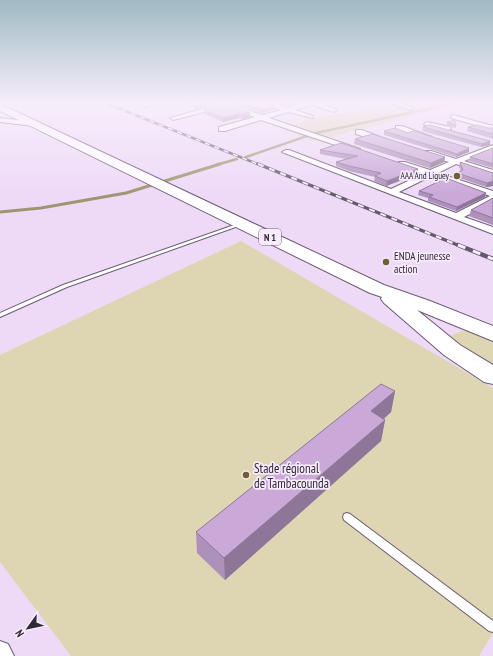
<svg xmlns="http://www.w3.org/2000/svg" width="493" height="656" font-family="'PT Sans Narrow',sans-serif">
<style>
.green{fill:#ded5b3}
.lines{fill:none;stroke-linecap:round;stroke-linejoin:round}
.stream-far1{stroke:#a19571;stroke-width:2.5}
.stream{stroke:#a19571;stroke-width:3}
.lane-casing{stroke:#6c5b74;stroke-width:2}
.street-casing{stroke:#6c5b74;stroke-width:2}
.highway-casing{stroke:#6c5b74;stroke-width:2}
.lane{fill:#fff;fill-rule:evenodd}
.street{fill:#fff;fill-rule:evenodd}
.highway{fill:#fff;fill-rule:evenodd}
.rail-far2-casing{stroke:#635969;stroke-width:2.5}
.rail-far1-casing{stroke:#635969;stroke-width:3}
.rail-casing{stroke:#635969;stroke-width:4.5}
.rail-far2{stroke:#f6eafc;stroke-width:1.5;stroke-dasharray:5;stroke-linecap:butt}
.rail-far1{stroke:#f6eafc;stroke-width:2;stroke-dasharray:6;stroke-linecap:butt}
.rail{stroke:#f6eafc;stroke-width:3;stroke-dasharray:8;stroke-linecap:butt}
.wall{fill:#ae91ba}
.shaded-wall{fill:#8d7697}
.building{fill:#caa9d8;stroke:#8d7697}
.poi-dot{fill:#70622f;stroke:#f6eafc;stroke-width:1.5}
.labels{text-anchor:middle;stroke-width:3.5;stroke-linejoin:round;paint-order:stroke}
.far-poi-label{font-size:9px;fill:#302934;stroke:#f6eafc;text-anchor:end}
.shield{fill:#f6eafc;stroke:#6b6370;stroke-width:1}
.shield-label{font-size:10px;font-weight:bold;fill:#302934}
.poi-label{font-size:11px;fill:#302934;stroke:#f6eafc;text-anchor:start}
.near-poi-label{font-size:13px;fill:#302934;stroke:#f6eafc;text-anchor:start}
</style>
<rect width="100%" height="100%" fill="#eedaf7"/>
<g class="green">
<polygon points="390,102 493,102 493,106 439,109 314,141 283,129 325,115 358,112"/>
<polygon points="241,241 493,388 493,633 479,656 71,656 0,562 0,355"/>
<polygon points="462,331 473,331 493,339 493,371 450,340 450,336"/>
</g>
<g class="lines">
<g class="stream-far1">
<polyline points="316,133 460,102"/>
<polyline points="246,157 307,136"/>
<polyline points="216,165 237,159"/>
</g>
<polyline class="stream" points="0,212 41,208 126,193 220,164"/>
<g class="lane-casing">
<g id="lane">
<polygon points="240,223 244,223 244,224 67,287 0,317 0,313 63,285"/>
<polygon points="347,513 350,514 493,621 493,632 489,631 344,520 343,517 344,514"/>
</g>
</g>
<g class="street-casing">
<g id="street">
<polygon points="148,102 159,102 145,107 142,105"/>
<polygon points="212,102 222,102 262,115 281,110 259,102 270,102 288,108 304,102 318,102 337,110 334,112 311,105 295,110 313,116 313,118 288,112 269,118 360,149 356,151 353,151 261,120 225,131 219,131 219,127 255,117 224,107 173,120 170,118 217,105"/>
<polygon points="348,102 358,102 360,104 357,106"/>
<polygon points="386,102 397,102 414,108 411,110"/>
<polygon points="453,115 493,126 493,130 451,118 451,116"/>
<polygon points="0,118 34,122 37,124 34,126 0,122"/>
<polygon points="427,122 450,127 451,129 447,131 425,125 424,124"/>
<polygon points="396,126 402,126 432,137 428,139 425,139 396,130"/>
<polygon points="356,130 362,130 388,140 384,142 381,142 356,134"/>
<path d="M 493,145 L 493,150 L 464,161 L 493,170 L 493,176 L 456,164 L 438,173 L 493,191 L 493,202 L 464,217 L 493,227 L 493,234 L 282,152 L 286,150 L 289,150 L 391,189 L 423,174 L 399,166 L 399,162 L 405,162 L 430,170 L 449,162 L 425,155 L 425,151 L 431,151 L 456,159 ZM 431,176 L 490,196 L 456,213 L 399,192 Z"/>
<polygon points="0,641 8,644 14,656 0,656"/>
</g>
</g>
<g class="highway-casing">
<polygon id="highway" points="0,104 384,285 430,301 493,326 493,341 417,310 460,345 493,365 493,384 484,382 444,355 384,303 381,299 382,297 370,293 0,111"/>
</g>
<use href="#lane" class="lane"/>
<use href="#street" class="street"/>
<use href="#highway" class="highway"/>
<g class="rail-far2-casing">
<polyline id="rail-far2" points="103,102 260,165"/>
</g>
<g class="rail-far1-casing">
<polyline id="rail-far1" points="258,164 460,246"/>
</g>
<g class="rail-casing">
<polyline id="rail" points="458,245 493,259"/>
</g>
<use href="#rail-far2" class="rail-far2"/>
<use href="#rail-far1" class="rail-far1"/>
<use href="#rail" class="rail"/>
</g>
<g class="wall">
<polygon points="180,102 213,102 213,104 196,109"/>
<polygon points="228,102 265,102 275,106 275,109 262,113"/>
<polygon points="276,102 299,102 288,106"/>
<polygon points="224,105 250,117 243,119 239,118 223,122 205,114 204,110"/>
<polygon points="447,122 456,125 456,128 446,126"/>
<polygon points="423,127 490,141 490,145 481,147 422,131"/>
<polygon points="468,127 488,128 493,128 493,139 467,131"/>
<polygon points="384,131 408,133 469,152 456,157 384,135"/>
<polygon points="355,139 445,157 444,162 430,168 354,144"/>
<polygon points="341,143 418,174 386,186 374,181 375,177 349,171 336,166 336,162 346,159 320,154 320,150"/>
<polygon points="493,148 493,168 469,161 470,157"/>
<polygon points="460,162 493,173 493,186 486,187 456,177 457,173 461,171 459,167"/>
<polygon points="419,191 486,193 485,197 456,211 428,201 428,198 418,195"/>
<polygon points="493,198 493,225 469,216 471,210"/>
<polygon points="395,391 391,412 384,419 385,420 381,441 225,580 197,553 196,532"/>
</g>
<g class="shaded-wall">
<polygon points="209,102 213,102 213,104 196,109 195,106"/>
<polygon points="290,102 299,102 288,106 288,103"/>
<polygon points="275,106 275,109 262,113 262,110"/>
<polygon points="250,113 250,117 243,119 243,115"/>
<polygon points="239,114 239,118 223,122 223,118"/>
<polygon points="490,141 490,145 481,147 482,144"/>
<polygon points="469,148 469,152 456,157 457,154"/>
<polygon points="445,157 444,162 430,168 431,163"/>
<polygon points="418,169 418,174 386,186 387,181"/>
<polygon points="493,181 493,186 486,187 487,183"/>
<polygon points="486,193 485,197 456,211 457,207"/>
<polygon points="395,391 391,412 368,432 371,411"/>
<polygon points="385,420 381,441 225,580 224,558"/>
</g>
<g class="building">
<polygon points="187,102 209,102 195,106"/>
<polygon points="238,102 265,102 275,106 262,110"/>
<polygon points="224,105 250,113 243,115 239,114 223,118 204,110"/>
<polygon points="455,120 456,125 447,122"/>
<polygon points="430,125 490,141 482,144 423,127"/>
<polygon points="477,125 488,128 493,128 493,134 468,127"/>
<polygon points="395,128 408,133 413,131 469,148 457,154 384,131"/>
<polygon points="372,134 445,157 431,163 355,139"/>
<polygon points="341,143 418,169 387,181 375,176 381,173 349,166 336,162 358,156 320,150"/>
<polygon points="493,148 493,164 470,157"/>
<polygon points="460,162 493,173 493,181 487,183 457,173 463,170"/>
<polygon points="446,178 486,193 457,207 429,197 433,195 419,191"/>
<polygon points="493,198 493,218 471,210"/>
<polygon points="381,384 395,391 371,411 385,420 224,558 196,532"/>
</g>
<linearGradient id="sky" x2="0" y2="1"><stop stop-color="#9fbac3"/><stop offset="0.53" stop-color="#f7eefb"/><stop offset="1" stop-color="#f7eefb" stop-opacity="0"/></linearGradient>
<rect width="493" height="194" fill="url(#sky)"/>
<g class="poi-dot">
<circle cx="457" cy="176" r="4"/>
<circle cx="386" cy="262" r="4"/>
<circle cx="246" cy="475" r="4"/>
</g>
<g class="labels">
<g class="far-poi-label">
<text x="449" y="179">AAA And Liguey</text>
</g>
<rect class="shield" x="259" y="229" width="22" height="16" rx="3"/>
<g class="shield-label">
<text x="270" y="241">N 1</text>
</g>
<g class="poi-label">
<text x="394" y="260">ENDA jeunesse<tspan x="394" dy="13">action</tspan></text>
</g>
<g class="near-poi-label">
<text x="254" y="473">Stade régional<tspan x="254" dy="15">de Tambacounda</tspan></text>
</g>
</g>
<g transform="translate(28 628) rotate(237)" stroke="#f6eafc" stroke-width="3" paint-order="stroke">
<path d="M0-3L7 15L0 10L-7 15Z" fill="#302934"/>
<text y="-6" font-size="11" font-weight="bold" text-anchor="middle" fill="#302934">N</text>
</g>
</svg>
